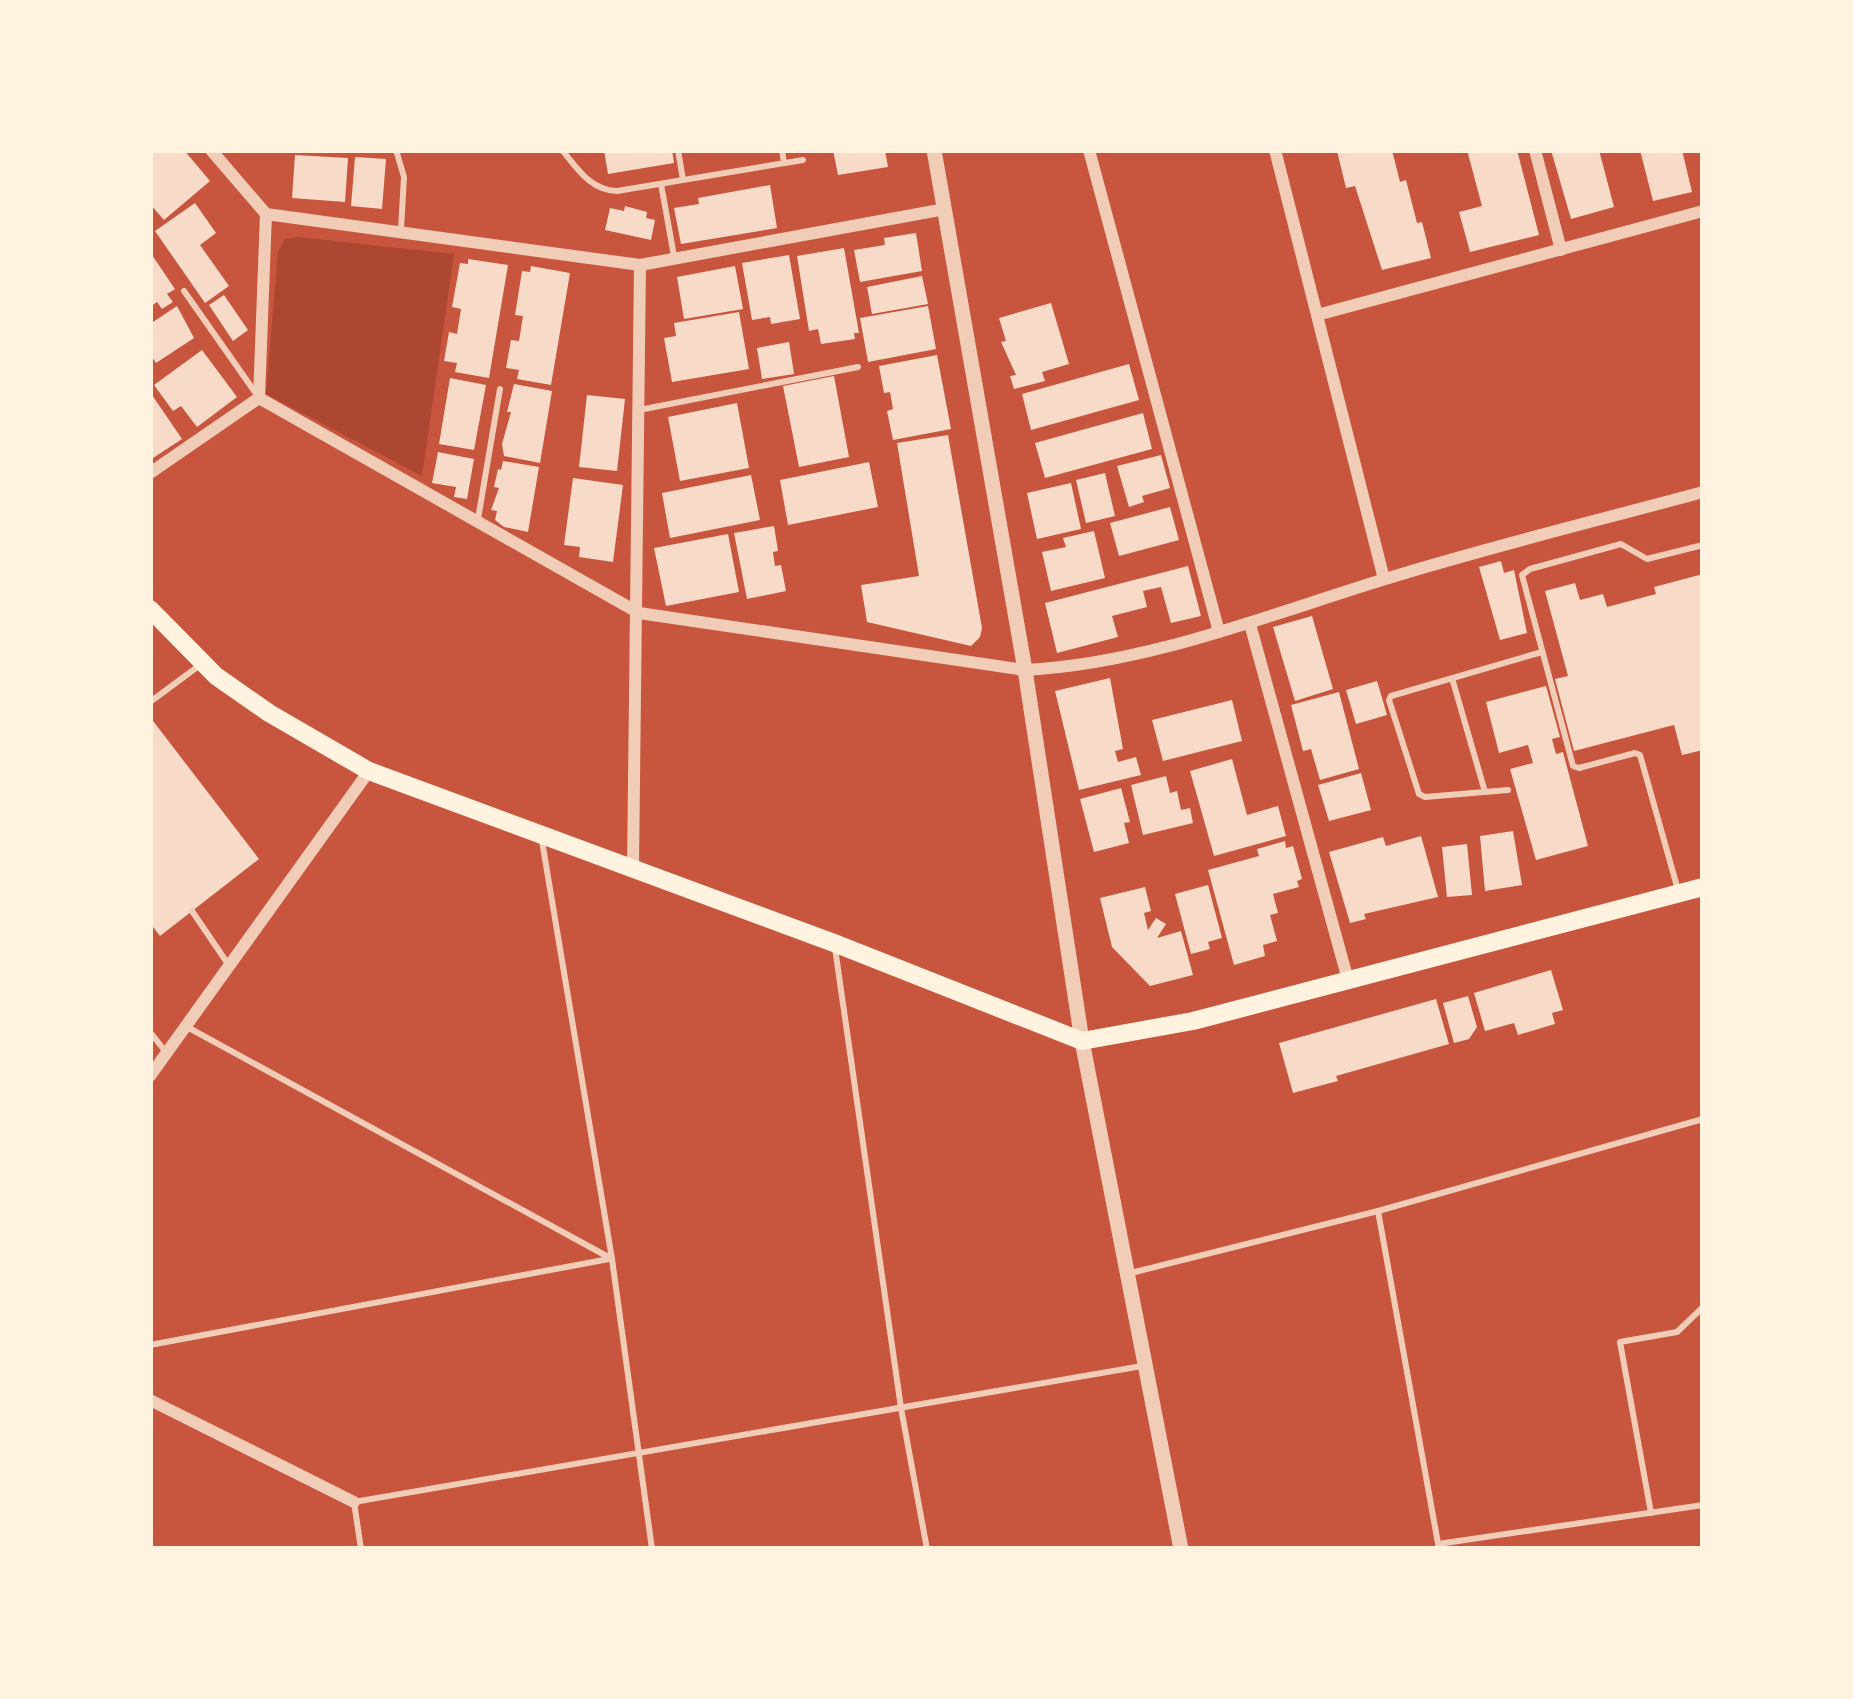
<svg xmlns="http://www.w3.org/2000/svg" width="1853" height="1699" font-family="Poppins,sans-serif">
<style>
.green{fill:#ae4732}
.building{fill:#f7dbc8}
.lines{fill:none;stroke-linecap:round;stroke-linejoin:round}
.service{stroke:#f1ccb7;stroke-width:6}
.minor{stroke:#f1ccb7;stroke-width:12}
.tertiary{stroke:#f1ccb7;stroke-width:15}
.secondary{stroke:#fff3e0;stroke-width:18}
</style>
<rect width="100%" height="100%" fill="#c8553d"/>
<polygon class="green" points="298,237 454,254 422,476 266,394 278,252 285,239"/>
<g class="building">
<polygon points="150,150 184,150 210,181 164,220 150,204"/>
<polygon points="604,150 672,150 674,163 608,174"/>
<polygon points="833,150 885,150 888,167 838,175"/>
<polygon points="1392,150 1400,182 1406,180 1417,223 1422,222 1431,258 1382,270 1355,186 1346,188 1337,151"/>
<polygon points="1467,150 1517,150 1539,235 1470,252 1459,212 1482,206"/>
<polygon points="1551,150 1599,150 1614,207 1571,219"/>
<polygon points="1640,150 1682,150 1692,192 1653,201"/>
<polygon points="295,155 348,158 345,202 292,198"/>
<polygon points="355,157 386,159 382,209 351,206"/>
<polygon points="770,185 777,228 681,244 674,208 699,204 698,198"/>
<polygon points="195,203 216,233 200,245 229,286 205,303 155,231"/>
<polygon points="625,206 647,212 646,218 655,220 651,240 605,230 610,208 624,211"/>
<polygon points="916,233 922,271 860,282 854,250 885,245 884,238"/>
<polygon points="844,248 859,333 854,333 855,339 821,344 818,329 809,331 797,256"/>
<polygon points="150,252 175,289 167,294 173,302 162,309 157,302 150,307"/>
<polygon points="789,255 800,319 771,324 770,317 752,320 742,263"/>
<polygon points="468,259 508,265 489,378 455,372 457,363 444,361 449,332 457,334 461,309 452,307 460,263 468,264"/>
<polygon points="531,266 570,273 551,385 517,379 519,370 506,368 511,340 519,341 523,316 515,315 522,271 530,272"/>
<polygon points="735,266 743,309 684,319 677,277"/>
<polygon points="922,276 928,304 872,314 867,287"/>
<polygon points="224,295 248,330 233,341 209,305"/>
<polygon points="1051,303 1069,364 1042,372 1045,381 1014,389 1010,376 1016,375 1001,342 1006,341 999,318"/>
<polygon points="177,306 194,338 156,363 150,354 150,324"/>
<polygon points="928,306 936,349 868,362 860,318"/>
<polygon points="739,312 749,369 672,382 664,338 676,336 674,323"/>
<polygon points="789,342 794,374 762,379 757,348"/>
<polygon points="202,350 237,397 197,427 181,406 173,411 154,385"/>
<polygon points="937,355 951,429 893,440 887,411 893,409 890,392 884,393 879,366"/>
<polygon points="1129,364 1139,400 1031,430 1022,394"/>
<polygon points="834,376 849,457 799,467 783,386"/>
<polygon points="450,378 486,385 474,450 439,444"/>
<polygon points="514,384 552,391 540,463 504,456 502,444 511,412 507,412"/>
<polygon points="150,392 182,439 150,460"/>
<polygon points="587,395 625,399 617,471 579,467"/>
<polygon points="737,403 749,468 680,481 668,417"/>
<polygon points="1143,413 1152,449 1045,478 1035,443"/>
<polygon points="948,435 982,628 980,637 971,646 867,622 861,585 919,576 897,443"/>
<polygon points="438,452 474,459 467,499 454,497 456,487 432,483"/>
<polygon points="1161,455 1170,488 1142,496 1144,502 1129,507 1117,466"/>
<polygon points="503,461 539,467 528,532 504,527 495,520 497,511 491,510 499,488 494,487 498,469 501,470"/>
<polygon points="869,462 878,507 788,525 780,480"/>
<polygon points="1105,473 1115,516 1086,523 1076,480"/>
<polygon points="751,475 760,520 670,538 662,493"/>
<polygon points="573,478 623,485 613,562 579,557 580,547 564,545"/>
<polygon points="1071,483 1081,529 1037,539 1027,493"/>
<polygon points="1170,507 1179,540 1119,556 1110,523"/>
<polygon points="774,526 778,551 773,552 775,566 781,565 786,591 747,599 734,533"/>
<polygon points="1094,531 1105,578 1051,591 1042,552 1066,547 1063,538"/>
<polygon points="728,534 739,592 666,606 654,548"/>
<polygon points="1501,561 1504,573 1514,570 1527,633 1500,640 1479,567"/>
<polygon points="1188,566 1201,616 1171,623 1161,587 1143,591 1147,607 1112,616 1118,637 1057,653 1045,603"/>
<polygon points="1703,574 1703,750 1682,755 1674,725 1574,751 1555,679 1568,676 1545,591 1575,583 1580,600 1603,594 1607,607 1656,594 1654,587"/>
<polygon points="1312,616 1333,689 1295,701 1273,627"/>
<polygon points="1110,678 1123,749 1115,751 1118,762 1136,757 1141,775 1079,790 1055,691"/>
<polygon points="1377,681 1387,715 1356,724 1346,690"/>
<polygon points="1546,686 1560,737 1552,739 1556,754 1563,752 1588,846 1536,860 1510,769 1533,763 1528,745 1499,753 1486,702"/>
<polygon points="1339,692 1359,769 1320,780 1311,749 1303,751 1291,705"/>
<polygon points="1232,700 1242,741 1163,761 1152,720"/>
<polygon points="150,717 259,859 160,936 150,923"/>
<polygon points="1232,759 1247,815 1278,806 1286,836 1214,856 1190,771"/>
<polygon points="1361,773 1371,810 1329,821 1318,785"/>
<polygon points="1166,776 1170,793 1177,791 1181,810 1190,808 1193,823 1143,835 1131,785"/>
<polygon points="1121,788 1130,822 1124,823 1129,843 1094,852 1080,799"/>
<polygon points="1513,831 1522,885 1485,891 1480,836"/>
<polygon points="1421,836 1438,897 1364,914 1366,919 1350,923 1329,852 1383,837 1386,846"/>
<polygon points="1285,841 1286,848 1293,846 1302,879 1297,881 1299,887 1273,894 1278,913 1270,915 1277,941 1263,945 1265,956 1234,965 1208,870 1259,856 1257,849"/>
<polygon points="1467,844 1472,895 1447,897 1442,847"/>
<polygon points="1208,885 1222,938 1208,942 1210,949 1191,954 1175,894"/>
<polygon points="1145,887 1151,911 1144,913 1148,930 1156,918 1166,924 1157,938 1181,931 1193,975 1150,986 1112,947 1100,898"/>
<polygon points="1551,970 1563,1010 1552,1013 1555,1024 1518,1035 1514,1023 1485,1031 1474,993"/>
<polygon points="1468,996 1477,1027 1469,1039 1454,1043 1443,1003"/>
<polygon points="1436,999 1449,1044 1336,1076 1338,1081 1293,1093 1279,1043"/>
</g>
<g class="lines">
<g class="service">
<polyline points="396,150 404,177 401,229"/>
<path d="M 562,150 C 578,169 590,190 617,191 L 803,160"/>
<polyline points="678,150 683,180"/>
<polyline points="782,150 784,163"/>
<polyline points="661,184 674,256"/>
<polyline points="184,291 257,395"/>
<polyline points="639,410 858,367"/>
<polyline points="478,519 500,389"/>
<polyline points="1452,678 1485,792"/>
<polyline points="150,702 200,665"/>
<polyline points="1508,790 1425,797 1419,794 1389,700 1391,696 1542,652"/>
<polyline points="542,841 612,1259 652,1549"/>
<polyline points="1678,890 1640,755 1635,753 1579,768 1573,766 1522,575 1530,569 1621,544 1647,559 1703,545"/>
<polyline points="192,911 228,964"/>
<polyline points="835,948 901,1408 927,1549"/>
<polyline points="189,1028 612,1259"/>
<polyline points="150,1032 165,1051"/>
<polyline points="1378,1211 1439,1549"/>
<polyline points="1131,1273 1378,1211 1703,1119"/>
<polyline points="150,1345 609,1259"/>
<polyline points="1651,1513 1620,1342 1677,1332 1703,1307"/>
<polyline points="1438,1544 1703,1505"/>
<polyline points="361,1549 354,1502 1142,1366"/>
</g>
<g class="minor">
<polyline points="211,150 266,214 640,265 945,209"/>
<polyline points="1089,150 1219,632"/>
<polyline points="1275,150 1384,579"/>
<polyline points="1535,150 1561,250"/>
<polyline points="1317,315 1703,211"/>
<path d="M 259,398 L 639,613 L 1025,670 C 1146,664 1268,615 1382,580 C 1488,547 1596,521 1703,492"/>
<polyline points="150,473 259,398 266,214"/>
<polyline points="1250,624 1348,980"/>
<polyline points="633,867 640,265"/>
<polyline points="150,1076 369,771"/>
<polyline points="150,1400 354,1502"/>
</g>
<polyline class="tertiary" points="934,150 1025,670 1082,1041 1181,1549"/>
<polyline class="secondary" points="150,609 216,676 269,713 369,771 834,943 1082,1041 1193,1021 1703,887"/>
</g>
<rect width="1853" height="1699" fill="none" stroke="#fff3e0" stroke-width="306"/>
</svg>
